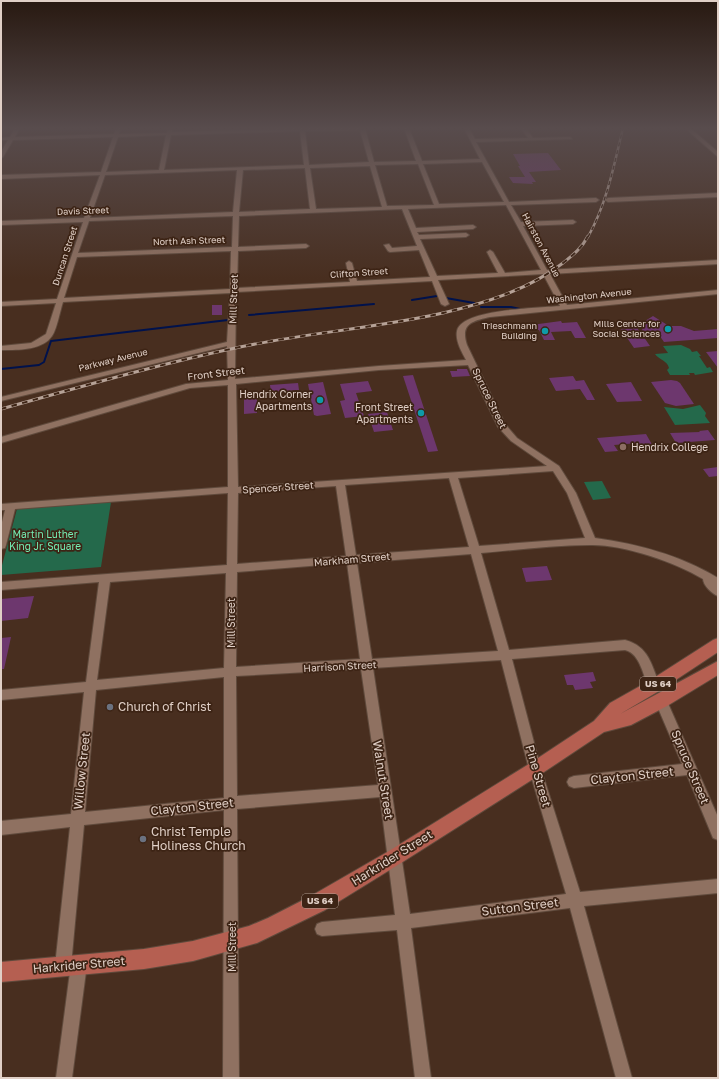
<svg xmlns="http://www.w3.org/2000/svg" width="719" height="1079" font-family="'Golos Text',sans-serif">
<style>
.green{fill:#24694b}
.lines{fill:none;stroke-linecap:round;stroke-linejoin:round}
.stream{stroke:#00124c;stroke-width:2}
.building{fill:#6d376e}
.minor-casing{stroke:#5f4a3c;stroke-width:2}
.major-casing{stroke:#5f4a3c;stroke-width:2}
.minor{fill:#8f7161;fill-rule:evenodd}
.major{fill:#b55f51;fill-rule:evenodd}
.rail-far1-casing{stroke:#b6a297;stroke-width:2.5}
.rail-casing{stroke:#b6a297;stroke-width:3}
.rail-far1{stroke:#3d2415;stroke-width:1.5;stroke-dasharray:4;stroke-linecap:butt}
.rail{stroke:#3d2415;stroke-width:2;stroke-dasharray:5.5;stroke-linecap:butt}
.culture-dot{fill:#0f9aa8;stroke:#3d2415;stroke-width:1.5}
.education-dot{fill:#8d6e63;stroke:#3d2415;stroke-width:1.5}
.worship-dot{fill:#6b7280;stroke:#3d2415;stroke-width:1.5}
.labels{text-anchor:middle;stroke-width:3.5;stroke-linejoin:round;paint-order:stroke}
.far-street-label{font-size:9px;fill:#e0cfc6;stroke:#3d2415}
.far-poi-label{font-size:9px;fill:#e0cfc6;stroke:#3d2415;text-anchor:end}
.shield{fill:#3d2415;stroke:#af9c91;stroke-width:1}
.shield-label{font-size:9px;font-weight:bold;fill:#e0cfc6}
.street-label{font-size:10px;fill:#e0cfc6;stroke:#3d2415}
.poi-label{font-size:10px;fill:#e0cfc6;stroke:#3d2415;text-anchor:end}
.park-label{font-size:10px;fill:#73eeb4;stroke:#3d2415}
.near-poi-label{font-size:12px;fill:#e0cfc6;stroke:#3d2415;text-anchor:start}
.near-street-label{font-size:12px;fill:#e0cfc6;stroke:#3d2415}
</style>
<rect width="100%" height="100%" fill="#482e1f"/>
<g class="green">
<path d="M 681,345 L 690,349 L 692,352 L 697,351 L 701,356 L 699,356 L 707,368 L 710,367 L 713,372 L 695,375 L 694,373 L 689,373 L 690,375 L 670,375 L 667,370 L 669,368 C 667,360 659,360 655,354 L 668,353 L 663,346 Z"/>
<polygon points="700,405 706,413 705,416 710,423 675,425 664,407 683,409"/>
<polygon points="602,481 611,498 593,500 584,482"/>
<polygon points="111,502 101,567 1,575 1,569 17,509"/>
</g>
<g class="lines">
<g class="stream">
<polyline points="446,298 474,303"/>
<polyline points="412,300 437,296"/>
<polyline points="481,307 511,307 520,309"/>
<polyline points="249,315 374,304"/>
<polyline points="1,369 39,365 44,362 51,341 228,320"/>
</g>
</g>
<g class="building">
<polygon points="548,153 561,170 529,172 536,182 532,182 533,184 513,183 509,177 525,177 518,166 520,166 513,154"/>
<rect x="212" y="305" width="10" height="10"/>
<polygon points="653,316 669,326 681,326 694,331 718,329 718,338 664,342 657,332 641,333 650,346 634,348 621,329 637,328 641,333 645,321"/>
<polygon points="561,321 562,323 577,322 586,338 575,338 571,331 551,332 555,340 544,340 539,330 534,330 531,325"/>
<polygon points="718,351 718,368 706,352"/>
<polygon points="457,369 467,369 470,376 452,377 450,371 457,371"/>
<polygon points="413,375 438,451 428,452 403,376"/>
<polygon points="573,376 576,381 584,380 595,400 587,400 580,389 556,391 549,378"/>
<polygon points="671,380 677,381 680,383 694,404 676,406 665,403 651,382"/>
<polygon points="368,381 372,391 356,393 364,416 345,418 340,401 345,400 340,384"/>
<polygon points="323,382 331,414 317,416 314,415 308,384"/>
<polygon points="631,382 642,401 617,402 606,384"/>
<polygon points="298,383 299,390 271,392 270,385"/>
<polygon points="257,396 257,413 244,414 244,397"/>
<polygon points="387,412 393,430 374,432 368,414"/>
<polygon points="708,430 715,440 676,443 670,433 700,432 699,431"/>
<polygon points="646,434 654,448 642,448 638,443 614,445 618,451 605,452 597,438"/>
<polygon points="718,467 718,476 709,477 703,469"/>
<polygon points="547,566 552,580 526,582 522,568"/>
<polygon points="34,596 28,618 1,621 1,599"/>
<polygon points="11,637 4,669 1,669 1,638"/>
<polygon points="593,672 596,681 590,682 593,688 575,690 573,685 567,685 564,675"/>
</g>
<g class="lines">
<g class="minor-casing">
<g id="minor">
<path d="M 15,128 L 20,128 L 15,137 L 114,134 L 116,128 L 121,128 L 119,134 L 167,133 L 168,128 L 172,128 L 172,132 L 300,128 L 365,128 L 374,162 L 416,161 L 404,128 L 409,128 L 422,161 L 480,159 L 464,128 L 469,128 L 475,139 L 528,138 L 521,128 L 526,128 L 533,138 L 570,137 L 572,139 L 476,142 L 509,202 L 596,198 L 599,200 L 596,202 L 511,205 L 521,222 L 573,220 L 576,222 L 573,224 L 523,226 L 547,270 L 718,260 L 718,264 L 550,274 L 567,305 L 718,290 L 718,294 L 490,317 C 472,321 460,324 467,345 L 505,424 L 517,438 L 559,466 L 576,493 L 595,538 C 638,544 680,555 718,578 L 718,596 C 712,594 703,585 703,579 C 675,562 622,544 590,545 C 554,545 517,550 481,553 L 509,650 L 625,640 C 649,646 652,666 660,686 L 658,690 L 654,691 L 650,690 C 643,677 641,654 625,650 L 512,659 L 541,769 L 580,892 L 718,879 L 718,893 L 584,906 L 632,1078 L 616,1078 L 570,908 L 411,928 L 431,1078 L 415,1078 L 397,930 L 322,936 L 317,934 L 315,929 L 317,924 L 322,922 L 395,915 L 380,797 L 237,809 L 239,1078 L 223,1078 L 224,810 L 84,825 L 71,966 L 68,971 L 63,974 L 58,971 L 55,966 L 70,827 L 1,835 L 1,821 L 71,814 L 84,692 L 1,700 L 1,690 L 86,682 L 99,582 L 1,590 L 1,582 L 227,565 L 228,493 L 15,509 L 6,545 L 5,548 L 1,549 L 1,526 L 5,510 L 1,510 L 1,504 L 228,487 L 228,385 L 190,388 L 1,443 L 1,437 L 186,384 L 228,380 L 227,346 L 1,401 L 1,397 L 227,342 L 230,293 L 63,302 C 60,311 57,329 52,336 C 42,351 16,350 1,350 L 1,346 L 31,343 L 46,334 L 56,303 L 1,306 L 1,302 L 57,299 L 83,222 L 1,225 L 1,221 L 84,218 L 100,175 L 1,179 L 1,175 L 101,172 L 113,137 L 13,140 L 3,157 L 1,158 L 1,152 L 8,140 L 1,140 L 1,138 L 10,137 ZM 360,130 L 369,162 L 309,165 L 305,131 ZM 300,131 L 304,165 L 164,170 L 171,135 ZM 166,135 L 159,170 L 106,172 L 118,137 ZM 482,162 L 504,202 L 439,204 L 423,164 ZM 418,164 L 434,205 L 387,206 L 375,165 ZM 370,166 L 382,207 L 316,209 L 310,168 ZM 305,168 L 310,209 L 239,212 L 243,170 ZM 237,170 L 233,212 L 90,218 L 105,175 ZM 506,205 L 541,270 L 505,273 L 493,252 L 490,250 L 487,252 L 498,273 L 437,276 L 420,239 L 466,237 L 469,235 L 466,233 L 419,235 L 417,232 L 473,229 L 476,227 L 473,225 L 416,228 L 408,209 ZM 402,209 L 417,246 L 392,248 L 389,244 L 384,245 L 388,251 L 390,252 L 419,250 L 430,277 L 357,281 L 352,263 L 349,261 L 346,263 L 350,282 L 237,288 L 238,251 L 306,248 L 309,246 L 306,244 L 238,247 L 239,216 ZM 233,216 L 232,247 L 78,253 L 89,221 ZM 231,251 L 230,289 L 64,298 L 77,257 ZM 543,274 L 560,306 C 541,308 461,309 457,331 C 455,341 462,352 466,360 L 379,366 L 235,379 L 236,292 L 432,281 L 441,304 L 445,306 L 449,304 L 438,280 ZM 468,365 L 498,427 L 511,441 L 547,466 L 238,487 L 236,384 L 379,370 ZM 553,471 L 567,493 L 585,538 L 479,546 L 458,478 ZM 449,478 L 469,547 L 356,555 L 345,485 ZM 336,486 L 346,556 L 237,564 L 238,493 ZM 471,554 L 498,651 L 372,659 L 357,563 ZM 347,563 L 360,659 L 236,667 L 237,572 ZM 226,573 L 224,668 L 97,680 L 110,582 ZM 501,660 L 529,769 L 566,894 L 410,914 L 373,668 ZM 361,669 L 378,785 L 237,796 L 236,676 ZM 224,677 L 224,798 L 85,812 L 96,690 Z"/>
<polygon points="685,128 690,128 718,152 718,157"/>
<polygon points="718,193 718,197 608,202 605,200 608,198"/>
<polygon points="661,696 665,697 667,701 718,817 718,840 713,838 687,775 574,788 569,786 567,782 569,778 574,776 682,764 655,701 657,697"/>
<polygon points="79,956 84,959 87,964 72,1078 56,1078 71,964 74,959"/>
</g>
</g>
<g class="major-casing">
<polygon id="major" points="718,638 718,652 659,691 620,714 718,661 718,675 667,706 631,725 604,732 541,774 401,863 325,910 257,943 193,961 144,969 1,982 1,962 144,949 193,941 249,926 268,918 311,896 389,851 529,764 594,721 610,703 649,681 713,640"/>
</g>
<use href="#minor" class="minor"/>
<use href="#major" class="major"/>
<g class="rail-far1-casing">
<path id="rail-far1" d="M 588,237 C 607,203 614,165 623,128"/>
</g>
<g class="rail-casing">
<path id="rail" d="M 1,409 C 80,387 159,364 240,347 C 307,333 376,328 443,313 C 485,303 528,290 563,263 C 573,255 582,248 588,236"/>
</g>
<use href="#rail-far1" class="rail-far1"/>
<use href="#rail" class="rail"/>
</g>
<linearGradient id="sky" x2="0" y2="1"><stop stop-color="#281911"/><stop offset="0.46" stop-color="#584c4d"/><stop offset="1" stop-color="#584c4d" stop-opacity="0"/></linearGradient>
<rect width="719" height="279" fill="url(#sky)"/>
<g class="culture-dot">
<circle cx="668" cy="329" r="4"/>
<circle cx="545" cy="331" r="4"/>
<circle cx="320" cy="400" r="4"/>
<circle cx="421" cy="413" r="4"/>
</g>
<circle class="education-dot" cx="623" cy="447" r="4"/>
<g class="worship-dot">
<circle cx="110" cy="707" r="4"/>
<circle cx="143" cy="839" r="4"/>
</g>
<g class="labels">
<g class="far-street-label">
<text transform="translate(83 211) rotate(-2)" y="3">Davis Street</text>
<text transform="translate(189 241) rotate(-2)" y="3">North Ash Street</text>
<text transform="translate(541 245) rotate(62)" y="3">Hairston Avenue</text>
<text transform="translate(65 256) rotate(-72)" y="3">Duncan Street</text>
<text transform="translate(359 273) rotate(-4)" y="3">Clifton Street</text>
<text transform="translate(589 296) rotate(-6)" y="3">Washington Avenue</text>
<text transform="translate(113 360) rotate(-14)" y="3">Parkway Avenue</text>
</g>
<g class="far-poi-label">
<text x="660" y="327">Mills Center for<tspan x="660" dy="10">Social Sciences</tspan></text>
<text x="537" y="329">Trieschmann<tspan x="537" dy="10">Building</tspan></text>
</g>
<g class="shield">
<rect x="640" y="677" width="36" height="14" rx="3"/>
<rect x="302" y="894" width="36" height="14" rx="3"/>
</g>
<g class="shield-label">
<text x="658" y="687">US 64</text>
<text x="320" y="904">US 64</text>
</g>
<g class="street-label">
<text transform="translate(233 299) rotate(-88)" y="4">Mill Street</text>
<text transform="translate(216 373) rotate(-7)" y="4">Front Street</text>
<text transform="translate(490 398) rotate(64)" y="4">Spruce Street</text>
<text transform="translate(278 487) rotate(-4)" y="4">Spencer Street</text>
<text transform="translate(352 559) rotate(-5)" y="4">Markham Street</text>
<text transform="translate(231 623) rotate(-90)" y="4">Mill Street</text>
<text transform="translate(340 666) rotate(-3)" y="4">Harrison Street</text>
<text transform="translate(232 947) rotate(-90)" y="4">Mill Street</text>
</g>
<g class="poi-label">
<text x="312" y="398">Hendrix Corner<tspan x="312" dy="12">Apartments</tspan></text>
<text x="413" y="411">Front Street<tspan x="413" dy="12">Apartments</tspan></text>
<text x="631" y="451" text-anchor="start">Hendrix College</text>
</g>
<g class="park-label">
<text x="45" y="538">Martin Luther<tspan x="45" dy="12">King Jr. Square</tspan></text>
</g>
<g class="near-poi-label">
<text x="118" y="711">Church of Christ</text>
<text x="151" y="836">Christ Temple<tspan x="151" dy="14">Holiness Church</tspan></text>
</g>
<g class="near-street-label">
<text transform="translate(690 767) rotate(67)" y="4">Spruce Street</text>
<text transform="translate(82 771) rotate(-84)" y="4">Willow Street</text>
<text transform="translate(538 776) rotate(74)" y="4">Pine Street</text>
<text transform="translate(632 776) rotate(-6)" y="4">Clayton Street</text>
<text transform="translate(383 780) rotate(81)" y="4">Walnut Street</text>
<text transform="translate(192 807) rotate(-6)" y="4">Clayton Street</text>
<text transform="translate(392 858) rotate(-32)" y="4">Harkrider Street</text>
<text transform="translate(520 907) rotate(-7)" y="4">Sutton Street</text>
<text transform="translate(79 965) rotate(-5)" y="4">Harkrider Street</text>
</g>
</g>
<rect width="719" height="1079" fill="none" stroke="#e0cfc6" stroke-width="4"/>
</svg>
